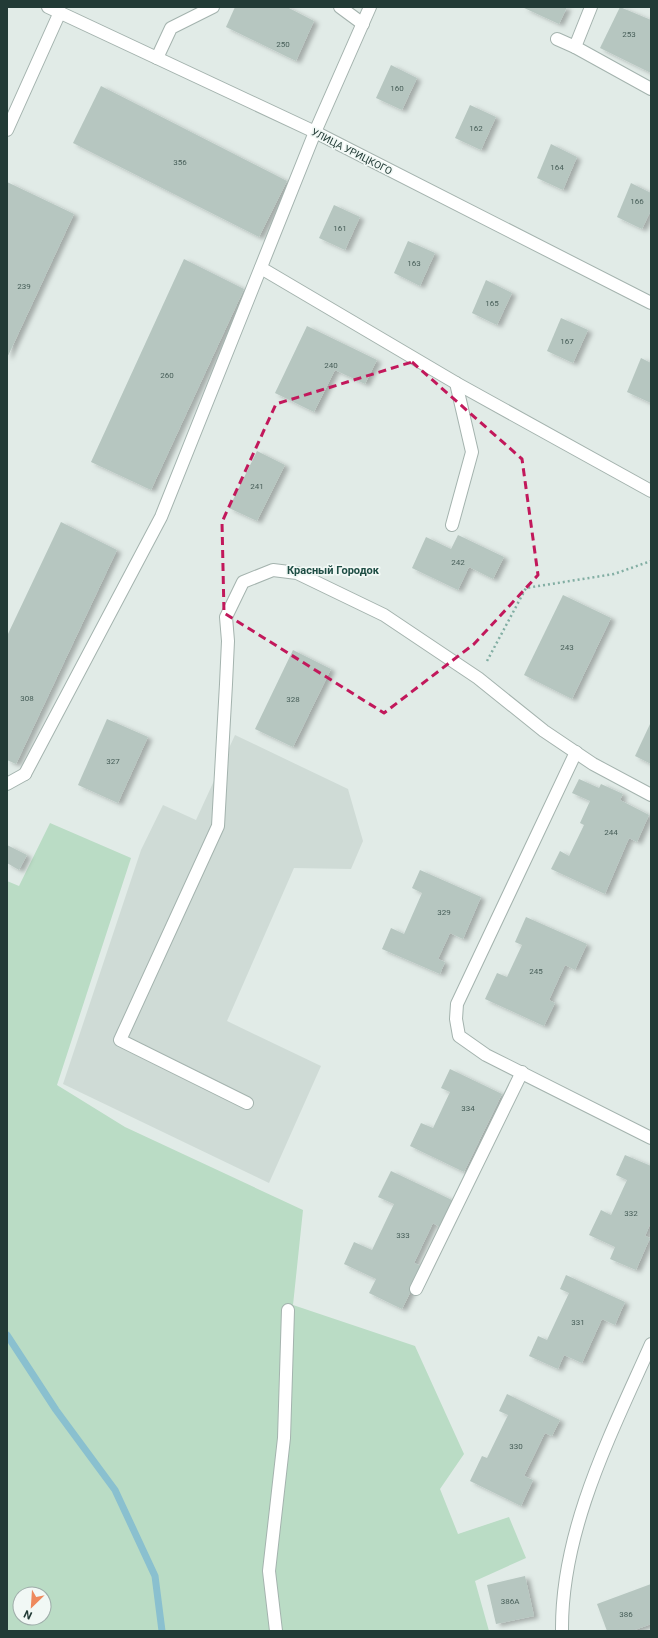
<svg xmlns="http://www.w3.org/2000/svg" width="658" height="1638" font-family="Roboto,sans-serif">
<style>
.built{fill:#cfdbd6}
.green{fill:#badcc5;fill-rule:evenodd}
.lines{fill:none;stroke-linecap:round;stroke-linejoin:round}
.stream{stroke:#8ac0cf;stroke-width:7}
.building{fill:#b6c6c0;filter:url(#shadow)}
.service-casing{stroke:#a4b3ae;stroke-width:14}
.minor-casing{stroke:#a4b3ae;stroke-width:14}
.path{stroke:#82aea3;stroke-width:2.5;stroke-dasharray:2 3;stroke-linecap:butt}
.service{stroke:#fff;stroke-width:12}
.minor{stroke:#fff;stroke-width:12}
.marked{fill:none;stroke:#c2185b;stroke-width:3;stroke-dasharray:8 5;stroke-linejoin:round}
.labels{text-anchor:middle;stroke-width:3.5;stroke-linejoin:round;paint-order:stroke}
.number-label{font-size:8px;fill:#475e58}
.street-label{font-size:10px;fill:#223b36;stroke:#f1f8f5}
.neighbourhood-label{font-size:11px;font-weight:bold;fill:#1e4d44;stroke:#f1f8f5}
</style>
<defs>
<filter id="shadow"><feDropShadow dx="4.5" dy="2.5" stdDeviation="2" flood-color="#0004"/></filter>
</defs>
<rect width="100%" height="100%" fill="#e1ebe7"/>
<polygon class="built" points="235,735 348,789 363,841 351,869 294,868 227,1021 321,1066 269,1183 63,1084 141,850 163,805 196,820"/>
<path class="green" d="M 50,823 L 131,858 L 57,1085 L 125,1127 L 303,1210 L 293,1305 L 415,1346 L 464,1454 L 440,1489 L 458,1534 L 509,1517 L 526,1558 L 475,1581 L 489,1631 L 7,1631 L 7,881 L 19,886 ZM 20,1594 L 44,1594 L 44,1618 L 20,1618 Z"/>
<g class="lines">
<polyline class="stream" points="7,1335 56,1410 115,1490 155,1576 162,1631"/>
</g>
<g class="building">
<polygon points="235,7 287,7 314,21 296,61 226,27"/>
<polygon points="522,7 567,7 559,24"/>
<polygon points="620,7 651,20 651,73 600,48"/>
<polygon points="391,65 417,78 402,110 376,98"/>
<polygon points="101,86 287,181 259,237 73,143"/>
<polygon points="470,105 496,117 481,150 455,138"/>
<polygon points="551,144 577,157 563,190 537,178"/>
<polygon points="7,182 74,214 7,358"/>
<polygon points="631,183 651,193 651,210 642,229 617,217"/>
<polygon points="334,205 360,217 345,250 319,238"/>
<polygon points="408,241 435,253 420,286 394,273"/>
<polygon points="184,259 244,289 151,490 91,462"/>
<polygon points="486,280 512,293 497,325 472,313"/>
<polygon points="561,318 588,330 573,363 547,351"/>
<polygon points="307,326 377,360 365,384 335,370 314,412 275,393"/>
<polygon points="641,358 651,363 651,403 627,392"/>
<polygon points="257,451 285,465 257,521 229,508"/>
<polygon points="61,522 117,550 16,764 7,760 7,636"/>
<polygon points="458,535 504,557 493,579 469,567 458,590 412,568 426,537 451,549"/>
<polygon points="563,595 611,618 572,699 524,675"/>
<polygon points="293,650 331,669 293,747 255,729"/>
<polygon points="107,719 148,737 118,803 78,785"/>
<polygon points="651,722 651,764 635,756"/>
<polygon points="579,779 599,788 601,784 623,794 620,800 649,815 637,842 629,838 605,894 551,869 560,851 569,856 584,825 580,823 590,801 572,793"/>
<polygon points="7,845 27,855 19,870 7,863"/>
<polygon points="420,870 481,897 463,939 450,933 438,959 445,962 440,974 382,949 391,928 404,934 422,893 412,888"/>
<polygon points="526,917 587,944 575,970 565,965 549,1000 555,1003 544,1026 485,999 497,973 507,977 522,945 515,942"/>
<polygon points="450,1069 502,1094 464,1172 410,1146 421,1123 433,1128 450,1092 441,1088"/>
<polygon points="625,1155 651,1166 651,1222 645,1236 650,1238 636,1270 610,1259 615,1247 589,1235 601,1210 611,1215 627,1180 616,1175"/>
<polygon points="391,1171 454,1201 441,1228 433,1223 414,1263 423,1267 402,1309 369,1293 376,1279 344,1264 354,1242 372,1250 394,1204 378,1197"/>
<polygon points="566,1275 625,1302 615,1325 602,1319 582,1363 564,1355 558,1369 529,1356 538,1336 547,1340 569,1293 560,1289"/>
<polygon points="507,1394 560,1420 552,1436 545,1433 524,1476 533,1480 521,1506 470,1481 482,1456 487,1458 508,1415 499,1411"/>
<polygon points="525,1576 534,1616 496,1624 487,1585"/>
<polygon points="651,1584 651,1624 632,1631 607,1631 597,1604"/>
</g>
<g class="lines">
<g class="service-casing">
<g id="service">
<polyline points="340,7 363,24"/>
<polyline points="557,39 575,47 591,7"/>
<polyline points="575,47 651,89"/>
<polyline points="157,58 171,28 213,7"/>
<polyline points="7,130 60,12"/>
<polyline points="315,132 370,7"/>
<polyline points="261,268 456,383 651,491"/>
<polyline points="452,525 472,452 456,383"/>
<polyline points="576,752 457,1004 456,1019 459,1036 486,1055 651,1138"/>
<polyline points="7,784 25,774"/>
<polyline points="247,1103 120,1040 218,826 226,684 228,641 226,617 243,582 273,570 297,573 384,615 478,678 544,731 593,764 651,795"/>
<polyline points="416,1289 522,1072"/>
<polyline points="276,1631 269,1571 284,1438 288,1310"/>
</g>
</g>
<g class="minor-casing">
<g id="minor">
<polyline points="48,7 315,132 651,303"/>
<polyline points="25,774 161,517 315,132"/>
<path d="M 562,1631 C 561,1530 611,1434 651,1344"/>
</g>
</g>
<polyline class="path" points="487,661 526,588 614,574 651,561"/>
<use href="#service" class="service"/>
<use href="#minor" class="minor"/>
</g>
<path class="marked" d="M 412,362 L 522,459 L 538,575 L 474,644 L 384,713 L 224,613 L 222,522 L 276,404 Z"/>
<g class="labels">
<g class="number-label">
<text x="629" y="37">253</text>
<text x="283" y="47">250</text>
<text x="397" y="91">160</text>
<text x="476" y="131">162</text>
<text x="180" y="165">356</text>
<text x="557" y="170">164</text>
<text x="637" y="204">166</text>
<text x="340" y="231">161</text>
<text x="414" y="266">163</text>
<text x="24" y="289">239</text>
<text x="492" y="306">165</text>
<text x="567" y="344">167</text>
<text x="331" y="368">240</text>
<text x="167" y="378">260</text>
<text x="257" y="489">241</text>
<text x="458" y="565">242</text>
<text x="567" y="650">243</text>
<text x="27" y="701">308</text>
<text x="293" y="702">328</text>
<text x="113" y="764">327</text>
<text x="611" y="835">244</text>
<text x="444" y="915">329</text>
<text x="536" y="974">245</text>
<text x="468" y="1111">334</text>
<text x="631" y="1216">332</text>
<text x="403" y="1238">333</text>
<text x="578" y="1325">331</text>
<text x="516" y="1449">330</text>
<text x="510" y="1604">386А</text>
<text x="626" y="1617">386</text>
</g>
<g class="street-label">
<text transform="translate(352 151) rotate(27)" y="4">УЛИЦА УРИЦКОГО</text>
</g>
<g class="neighbourhood-label">
<text x="333" y="574">Красный Городок</text>
</g>
</g>
<rect width="658" height="1638" fill="none" stroke="#223b36" stroke-width="16"/>
<g transform="translate(32 1606) rotate(205)"><circle r="19" fill="#f1f8f5" stroke="#9eaca9"/>
<path d="M0-3L7 15L0 10L-7 15Z" fill="#ee895c"/>
<text y="-6" font-size="11" font-weight="bold" text-anchor="middle" fill="#223b36">N</text>
</g>
</svg>
